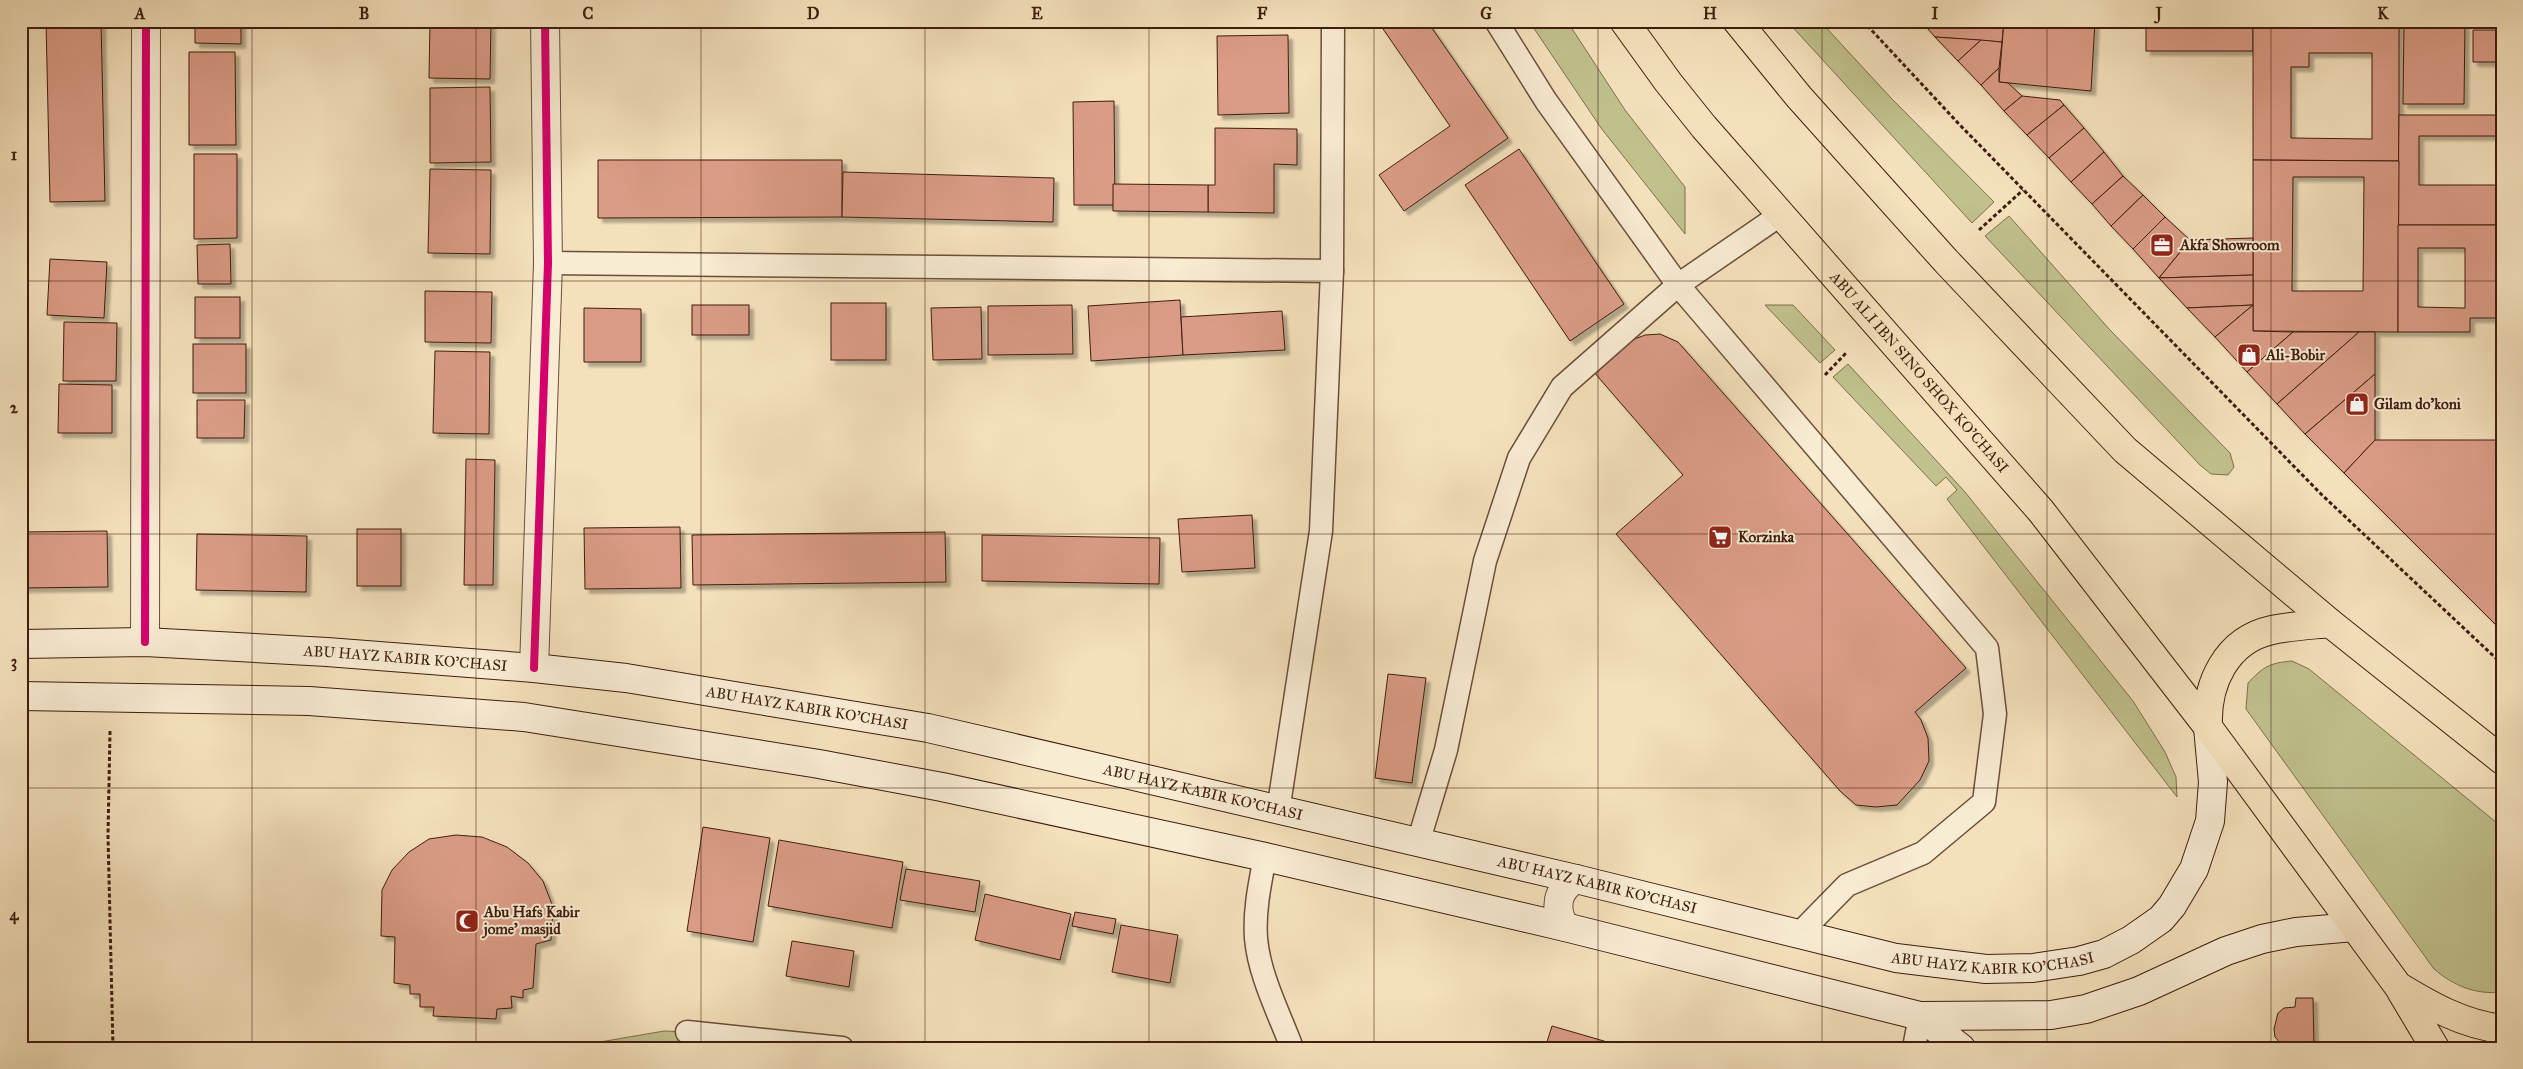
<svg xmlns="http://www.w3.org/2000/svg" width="2523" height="1069" font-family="'IM FELL Great Primer',serif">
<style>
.green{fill:#c0c18d;stroke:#806f4e}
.building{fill:#da9c86;stroke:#3f1d0e;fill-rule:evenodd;filter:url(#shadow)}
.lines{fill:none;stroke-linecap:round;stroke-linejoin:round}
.lane-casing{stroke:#6c4e3a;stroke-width:25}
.street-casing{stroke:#6c4e3a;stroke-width:30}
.secondary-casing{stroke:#3f1d0e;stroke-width:30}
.primary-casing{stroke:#3f1d0e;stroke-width:30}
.path{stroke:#3f1d0e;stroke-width:3;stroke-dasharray:4 2.5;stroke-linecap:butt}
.lane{stroke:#f8ecd3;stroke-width:22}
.street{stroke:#f8ecd3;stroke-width:28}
.secondary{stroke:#f8ecd3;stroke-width:28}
.primary{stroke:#f4e1bc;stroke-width:28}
.cycleway-casing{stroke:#f8ecd3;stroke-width:11}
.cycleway{stroke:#d6006c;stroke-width:8}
.grid{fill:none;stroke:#3f1d0e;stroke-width:1;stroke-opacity:0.55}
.labels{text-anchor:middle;stroke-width:4;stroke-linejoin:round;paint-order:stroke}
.poi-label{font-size:15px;font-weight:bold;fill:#3f1d0e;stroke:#f8ecd3;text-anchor:start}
.street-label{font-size:15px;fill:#3f1d0e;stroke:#f8ecd3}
.neatline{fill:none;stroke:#3f1d0e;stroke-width:2}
.grid-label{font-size:16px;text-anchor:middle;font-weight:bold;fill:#3f1d0e}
</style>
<defs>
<filter id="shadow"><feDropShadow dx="4.5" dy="4.5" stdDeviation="1" flood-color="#0004"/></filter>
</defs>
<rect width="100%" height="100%" fill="#f4e1bc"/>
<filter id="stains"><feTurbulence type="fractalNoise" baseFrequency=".004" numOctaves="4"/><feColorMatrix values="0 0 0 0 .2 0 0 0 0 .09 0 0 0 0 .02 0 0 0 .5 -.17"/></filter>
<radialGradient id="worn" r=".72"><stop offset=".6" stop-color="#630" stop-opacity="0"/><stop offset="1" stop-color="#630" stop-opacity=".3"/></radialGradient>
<g class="green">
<polygon points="1529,21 1567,21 1625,110 1685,187 1685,234 1601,128"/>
<polygon points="1787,21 1820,21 1891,98 1994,202 1972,223"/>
<rect x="2469" y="21" width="33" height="5"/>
<polygon points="2009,216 2110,330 2230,453 2234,467 2228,475 2211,474 2200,465 1985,236"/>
<polygon points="1765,305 1793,305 1835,350 1820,363"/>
<polygon points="1848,364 1965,492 2133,701 2165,752 2176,777 2177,797 1947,499 1957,490 1946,477 1936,486 1833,377"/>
<path d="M 2292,661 L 2309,669 L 2502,827 L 2502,992 C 2476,995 2454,986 2434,969 L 2246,709 L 2248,683 C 2263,667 2269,663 2292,661 Z"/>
<polygon points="664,1031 687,1032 952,1048 565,1048"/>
</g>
<g class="building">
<polygon points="46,21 101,21 105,201 50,202"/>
<polygon points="195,21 241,21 241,44 195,43"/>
<polygon points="430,21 491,21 490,79 429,78"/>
<polygon points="1188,21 1286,21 1286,23"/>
<polygon points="1388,21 1427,21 1508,138 1404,211 1379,175 1450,126 1381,26"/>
<polygon points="1921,21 2004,21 2002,42 1935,37"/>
<polygon points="2004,21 2095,21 2091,91 1999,82"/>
<rect x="2146" y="21" width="107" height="30"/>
<path d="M 2253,21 L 2399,21 L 2399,161 L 2253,160 ZM 2309,53 L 2372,53 L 2372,139 L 2291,138 L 2291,67 L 2309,67 Z"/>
<polygon points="2404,21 2465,21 2464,104 2403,104"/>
<polygon points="2473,30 2498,30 2498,36 2502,36 2502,62 2473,62"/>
<polygon points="1288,35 1289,113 1218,115 1217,36"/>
<polygon points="1935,37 1981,40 1958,61"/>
<polygon points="1981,40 2002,42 1999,68 1981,85 1958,61"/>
<polygon points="189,52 235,52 236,145 189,145"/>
<polygon points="1999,68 1999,82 2008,83 2022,96 2004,111 1981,85"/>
<polygon points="490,87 491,162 430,163 430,88"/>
<polygon points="2022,96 2060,100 2064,105 2027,135 2004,111"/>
<polygon points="1114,101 1115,205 1074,205 1073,102"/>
<polygon points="2064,105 2084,128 2049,158 2027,135"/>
<path d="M 2399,115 L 2502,115 L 2502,225 L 2398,225 ZM 2419,136 L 2500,136 L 2500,185 L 2419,185 Z"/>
<polygon points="1215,128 1297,129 1297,165 1274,164 1274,213 1208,212 1208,185 1215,185"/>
<polygon points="2084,128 2104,152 2071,182 2049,158"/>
<polygon points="1519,149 1624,304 1570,341 1465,185"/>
<polygon points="2104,152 2123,176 2092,204 2071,182"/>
<polygon points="194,154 237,154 237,238 194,239"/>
<polygon points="598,160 842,160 842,217 598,218"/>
<path d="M 2253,160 L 2399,161 L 2398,332 L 2253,331 ZM 2293,177 L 2364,177 L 2363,291 L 2292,291 Z"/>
<polygon points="430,169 491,170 490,254 428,253"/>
<polygon points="843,172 1054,178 1053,222 842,217"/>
<polygon points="2123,176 2143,195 2111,226 2092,204"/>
<polygon points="1113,184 1208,185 1208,212 1113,211"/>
<polygon points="2143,195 2165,217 2133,249 2111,226"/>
<polygon points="2165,217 2190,240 2159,278 2133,249"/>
<path d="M 2398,225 L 2502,225 L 2502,318 L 2470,318 L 2470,332 L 2398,332 ZM 2418,248 L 2465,248 L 2465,308 L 2418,307 Z"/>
<polygon points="2253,238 2253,275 2159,278 2190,240"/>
<polygon points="230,244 231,284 198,284 197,245"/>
<polygon points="50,259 107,262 104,318 47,315"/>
<polygon points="2253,275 2253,305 2187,308 2159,278"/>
<polygon points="425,291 492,292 491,343 425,342"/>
<rect x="195" y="297" width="45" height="41"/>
<polygon points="1180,300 1183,355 1091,361 1088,306"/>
<rect x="831" y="303" width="55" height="57"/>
<rect x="692" y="305" width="57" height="30"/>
<polygon points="1072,305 1073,354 988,355 988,306"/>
<polygon points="2253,305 2215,337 2187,308"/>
<polygon points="2253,305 2253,331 2293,332 2247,372 2215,337"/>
<polygon points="981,307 982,359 933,360 931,308"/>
<polygon points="584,308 641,309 641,362 584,362"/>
<polygon points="1282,311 1285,350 1183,355 1181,317"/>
<rect x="2497" y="318" width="5" height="62"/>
<polygon points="64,322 117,323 116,381 63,381"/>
<polygon points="2293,332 2359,332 2277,404 2247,372"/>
<polygon points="2359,332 2375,332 2375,374 2305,434 2277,404"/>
<polygon points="1660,334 1678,342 1966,668 1915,712 1921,720 1928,738 1929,761 1920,780 1897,805 1876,807 1856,805 1840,791 1616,534 1683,475 1593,371 1632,340 1645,335"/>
<rect x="193" y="344" width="53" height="49"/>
<polygon points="435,351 490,352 489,434 433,433"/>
<polygon points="2375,374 2375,440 2344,473 2305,434"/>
<rect x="2497" y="380" width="5" height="102"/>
<polygon points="59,384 112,385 112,433 58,433"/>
<polygon points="197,400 245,400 244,438 197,438"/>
<polygon points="2375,440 2497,440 2497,482 2502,482 2502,631 2344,473"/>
<polygon points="466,459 495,460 493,585 464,585"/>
<polygon points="1252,515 1255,568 1182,572 1178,519"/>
<polygon points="680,527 681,588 585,589 584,528"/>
<rect x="357" y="529" width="44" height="57"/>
<polygon points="107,531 108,587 21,588 21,532"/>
<polygon points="945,532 946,582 693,585 692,535"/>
<polygon points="197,534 307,536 306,592 196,590"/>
<polygon points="982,535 1160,538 1159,584 982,581"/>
<polygon points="1388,674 1426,678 1412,783 1375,778"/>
<polygon points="703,827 770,838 753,942 687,931"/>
<polygon points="456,835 482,837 507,847 528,863 543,881 553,907 551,940 536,944 533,988 523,990 523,998 511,996 512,1008 497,1009 496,1019 433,1016 434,1007 420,1007 420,994 410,994 410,985 394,983 395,937 381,936 382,890 392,870 409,852 429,839"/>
<polygon points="779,840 903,862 892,928 768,906"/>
<polygon points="906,869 980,881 975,912 900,900"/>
<polygon points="985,894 1071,914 1060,960 975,940"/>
<polygon points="1075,912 1116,919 1113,934 1072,926"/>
<polygon points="1121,925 1178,935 1170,983 1112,972"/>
<polygon points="792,941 854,951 849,987 786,976"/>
<polygon points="2296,998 2313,998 2314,1048 2282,1045 2275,1037 2274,1029 2278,1013 2284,1008 2295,1007"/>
<polygon points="1552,1026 1628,1048 1545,1048"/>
</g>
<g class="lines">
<g class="lane-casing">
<g id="lane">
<polyline points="1496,21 1546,101 1678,285 1987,648 1995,714 1984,802 1923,853 1847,885 1799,934"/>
<polyline points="548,263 1332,271"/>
<polyline points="1278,811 1321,531 1332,271 1333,21"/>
<polyline points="1418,843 1446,750 1485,561 1519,458 1562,387 1678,285 1780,215"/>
<path d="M 1265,857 C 1260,883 1254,911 1256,938 C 1259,975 1279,1013 1292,1048"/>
<polyline points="687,1032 842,1048"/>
<polyline points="1914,1048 1920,1016"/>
</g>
</g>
<g class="street-casing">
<g id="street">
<polyline points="145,642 146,21"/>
<polyline points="534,668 548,263 545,21"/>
<path d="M 1565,927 C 1554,909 1556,890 1576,879"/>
</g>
</g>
<g class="secondary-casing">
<g id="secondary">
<path id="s1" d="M 21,644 L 145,642 L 327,652 L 534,668 L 626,678 L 928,728 L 1576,879 L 1896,958 L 1986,969 L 2033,968 L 2079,961 L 2104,954 L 2131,940 L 2161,919 L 2172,906 L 2194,869 L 2210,821 L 2213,782 L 2208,727"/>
<polyline points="21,696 309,701 524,717 819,764 942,787 1265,857 1565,927 1920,1016 2051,1015 2086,1009 2139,991 2226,951 2262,939 2296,932 2354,927"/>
<polyline points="1920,1016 1961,1048"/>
</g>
</g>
<g class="primary-casing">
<g id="primary">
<path id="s2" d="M 1624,21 L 1668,82 L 1704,127 L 2041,511 L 2208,727"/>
<polyline points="1737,21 1799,97 1946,261 2125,450 2330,623"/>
<path d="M 2502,760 L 2330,623 C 2311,625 2291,626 2272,630 C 2226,640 2206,684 2208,727 L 2398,986 C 2431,1006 2462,1024 2502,1029"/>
<polyline points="2401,991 2435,1048"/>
</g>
</g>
<g class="path">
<polyline points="1863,21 1958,123 2321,494 2502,664"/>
<polyline points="1979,230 2023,190"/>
<polyline points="1825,375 1846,353"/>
<polyline points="110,731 108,835 113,1048"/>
</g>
<use href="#lane" class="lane"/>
<use href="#street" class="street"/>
<use href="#secondary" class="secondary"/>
<use href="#primary" class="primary"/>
<g class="cycleway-casing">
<g id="cycleway">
<polyline points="145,642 146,21"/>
<polyline points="534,668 548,263 545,21"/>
</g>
</g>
<use href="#cycleway" class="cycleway"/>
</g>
<path class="grid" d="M 252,21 L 252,1048M 476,21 L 476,1048M 701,21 L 701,1048M 925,21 L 925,1048M 1149,21 L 1149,1048M 1374,21 L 1374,1048M 1598,21 L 1598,1048M 1822,21 L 1822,1048M 2047,21 L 2047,1048M 2271,21 L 2271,1048M 21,281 L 2502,281M 21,534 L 2502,534M 21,788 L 2502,788"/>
<defs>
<g id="office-square" transform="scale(1.25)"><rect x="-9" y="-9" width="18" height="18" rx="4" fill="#8f2418" stroke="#f8ecd3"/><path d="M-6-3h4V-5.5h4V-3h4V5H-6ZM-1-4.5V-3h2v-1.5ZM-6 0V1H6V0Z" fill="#fff"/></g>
<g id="shop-square" transform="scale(1.25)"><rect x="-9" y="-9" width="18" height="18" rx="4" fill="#8f2418" stroke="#f8ecd3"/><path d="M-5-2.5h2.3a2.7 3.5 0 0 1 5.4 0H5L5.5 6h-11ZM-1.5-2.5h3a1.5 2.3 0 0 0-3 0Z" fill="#fff"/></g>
<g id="supermarket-square" transform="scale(1.25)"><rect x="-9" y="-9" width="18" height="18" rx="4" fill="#8f2418" stroke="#f8ecd3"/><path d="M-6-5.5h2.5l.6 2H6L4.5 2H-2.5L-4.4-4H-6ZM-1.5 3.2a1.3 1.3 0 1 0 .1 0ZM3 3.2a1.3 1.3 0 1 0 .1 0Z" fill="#fff"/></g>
<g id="mosque-square" transform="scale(1.25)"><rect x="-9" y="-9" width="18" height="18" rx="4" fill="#8f2418" stroke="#f8ecd3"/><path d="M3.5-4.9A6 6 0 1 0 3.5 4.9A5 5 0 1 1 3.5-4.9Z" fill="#fff"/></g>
</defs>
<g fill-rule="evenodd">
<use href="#office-square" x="2162" y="245"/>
<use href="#shop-square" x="2249" y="355"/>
<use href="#shop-square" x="2357" y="404"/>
<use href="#supermarket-square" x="1720" y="537"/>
<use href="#mosque-square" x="467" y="921"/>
</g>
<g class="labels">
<g class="poi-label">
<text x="2180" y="250">Akfa Showroom</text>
<text x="2266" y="360">Ali-Bobir</text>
<text x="2374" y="409">Gilam do'koni</text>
<text x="1738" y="542">Korzinka</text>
<text x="484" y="917">Abu Hafs Kabir<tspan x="484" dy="17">jome' masjid</tspan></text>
</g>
<g class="street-label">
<text dy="5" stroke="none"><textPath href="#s2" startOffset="459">ABU ALI IBN SINO SHOX KO'CHASI</textPath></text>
<text dy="5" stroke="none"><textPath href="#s1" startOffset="385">ABU HAYZ KABIR KO'CHASI</textPath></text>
<text dy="5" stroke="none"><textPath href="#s1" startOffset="790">ABU HAYZ KABIR KO'CHASI</textPath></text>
<text dy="5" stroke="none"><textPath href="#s1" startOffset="1195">ABU HAYZ KABIR KO'CHASI</textPath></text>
<text dy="5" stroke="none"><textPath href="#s1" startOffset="1600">ABU HAYZ KABIR KO'CHASI</textPath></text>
<text dy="5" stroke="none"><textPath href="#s1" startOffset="2005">ABU HAYZ KABIR KO'CHASI</textPath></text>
</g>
</g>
<rect width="2523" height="1069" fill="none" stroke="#f4e1bc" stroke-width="55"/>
<rect x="28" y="28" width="2468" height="1014" class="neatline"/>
<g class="grid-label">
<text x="140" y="19">A</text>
<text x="364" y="19">B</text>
<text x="588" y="19">C</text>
<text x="813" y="19">D</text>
<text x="1037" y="19">E</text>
<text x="1262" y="19">F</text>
<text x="1486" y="19">G</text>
<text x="1710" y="19">H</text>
<text x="1935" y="19">I</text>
<text x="2159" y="19">J</text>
<text x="2383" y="19">K</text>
<text x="14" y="160">1</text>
<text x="14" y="413">2</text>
<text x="14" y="667">3</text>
<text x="14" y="920">4</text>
</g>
<rect width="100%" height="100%" filter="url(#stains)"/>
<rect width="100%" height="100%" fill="url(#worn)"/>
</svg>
